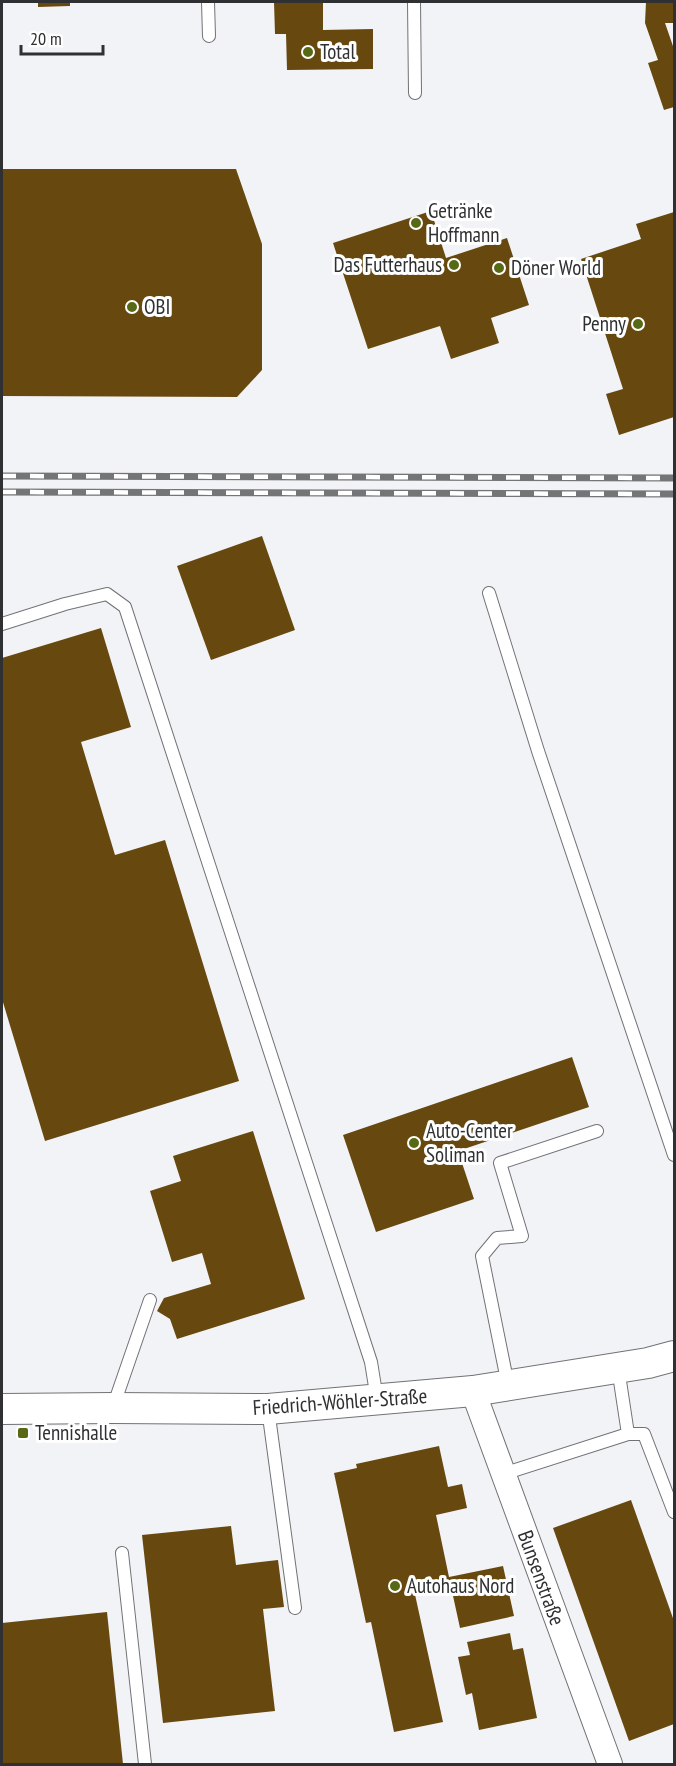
<svg xmlns="http://www.w3.org/2000/svg" width="676" height="1766" font-family="'PT Sans Narrow',sans-serif">
<style>
.building{fill:#67490f}
.lines{fill:none;stroke-linecap:round;stroke-linejoin:round}
.service-casing{stroke:#717274;stroke-width:14}
.minor-casing{stroke:#717274;stroke-width:26}
.tertiary-casing{stroke:#717274;stroke-width:32}
.service{stroke:#fff;stroke-width:12}
.minor{stroke:#fff;stroke-width:24}
.tertiary{stroke:#fff;stroke-width:30}
.rail-casing{stroke:#747576;stroke-width:7}
.rail{stroke:#fff;stroke-width:4.5;stroke-dasharray:14;stroke-linecap:butt}
.poi-dot{fill:#576914;stroke:#fff;stroke-width:2}
.labels{text-anchor:middle;stroke-width:6;stroke-linejoin:round;paint-order:stroke}
.poi-label{font-size:21px;fill:#2f3031;stroke:#fff;text-anchor:start}
.street-label{font-size:21px;fill:#2f3031;stroke:#fff}
</style>
<rect width="100%" height="100%" fill="#f2f3f6"/>
<g class="building">
<polygon points="38,2 70,2 70,6 38,7"/>
<polygon points="274,2 323,2 323,30 373,29 373,69 287,70 286,34 275,34"/>
<polygon points="646,2 674,2 674,23 665,23 674,49 674,107 664,110 648,63 658,60 645,23"/>
<polygon points="2,169 236,169 262,244 262,370 237,397 2,396"/>
<polygon points="431,211 446,258 507,238 529,305 491,318 499,343 451,359 440,326 368,349 333,243"/>
<polygon points="674,212 674,417 619,435 606,394 623,389 581,259 641,239 636,224"/>
<polygon points="262,536 295,630 211,660 177,566"/>
<polygon points="101,628 131,727 81,742 115,855 165,840 239,1081 45,1141 2,999 2,658"/>
<polygon points="572,1057 589,1107 458,1151 474,1199 376,1232 343,1135"/>
<polygon points="253,1131 305,1299 177,1339 170,1319 157,1311 164,1298 211,1284 202,1253 172,1262 150,1191 181,1181 173,1156"/>
<polygon points="439,1446 448,1487 462,1484 467,1508 436,1515 449,1577 503,1566 514,1616 460,1628 450,1582 414,1590 443,1722 394,1732 371,1622 366,1623 334,1473 357,1468 356,1464"/>
<polygon points="631,1500 674,1621 674,1724 629,1741 553,1528"/>
<polygon points="231,1526 236,1565 278,1560 284,1607 263,1609 275,1711 163,1723 142,1535"/>
<polygon points="107,1612 123,1764 2,1764 2,1623"/>
<polygon points="510,1633 513,1650 523,1648 537,1718 479,1730 472,1693 466,1695 458,1657 470,1655 467,1642"/>
</g>
<g class="lines">
<g class="service-casing">
<g id="service">
<polyline points="208,2 209,36"/>
<polyline points="414,2 415,93"/>
<polyline points="489,593 538,751 674,1155"/>
<polyline points="2,624 65,604 107,594 125,607 371,1362 377,1399"/>
<polyline points="618,1368 628,1434"/>
<polyline points="508,1385 482,1256 497,1238 522,1236 500,1163 597,1131"/>
<polyline points="113,1407 150,1300"/>
<polyline points="268,1409 295,1608"/>
<polyline points="503,1474 628,1434 644,1434 674,1512"/>
<polyline points="122,1553 145,1764"/>
</g>
</g>
<g class="minor-casing">
<polyline id="minor" points="473,1391 610,1764"/>
</g>
<g class="tertiary-casing">
<polyline id="tertiary" points="2,1409 113,1408 268,1409 473,1391 648,1363 674,1356"/>
</g>
<use href="#service" class="service"/>
<use href="#minor" class="minor"/>
<use href="#tertiary" class="tertiary"/>
<g class="rail-casing">
<g id="rail">
<polyline points="2,476 674,478"/>
<polyline points="2,492 674,494"/>
</g>
</g>
<use href="#rail" class="rail"/>
</g>
<g class="poi-dot">
<circle cx="308" cy="52" r="6"/>
<circle cx="416" cy="223" r="6"/>
<circle cx="454" cy="265" r="6"/>
<circle cx="499" cy="268" r="6"/>
<circle cx="132" cy="307" r="6"/>
<circle cx="638" cy="324" r="6"/>
<circle cx="414" cy="1143" r="6"/>
<rect x="17" y="1427" width="12" height="12" rx="3"/>
<circle cx="395" cy="1586" r="6"/>
</g>
<g class="labels">
<g class="poi-label">
<text x="320" y="59">Total</text>
<text x="428" y="218">Getränke<tspan x="428" dy="24">Hoffmann</tspan></text>
<text x="442" y="272" text-anchor="end">Das Futterhaus</text>
<text x="511" y="275">Döner World</text>
<text x="144" y="314">OBI</text>
<text x="626" y="331" text-anchor="end">Penny</text>
<text x="426" y="1138">Auto-Center<tspan x="426" dy="24">Soliman</tspan></text>
<text x="35" y="1440">Tennishalle</text>
<text x="407" y="1593">Autohaus Nord</text>
</g>
<g class="street-label">
<text transform="translate(340 1402) rotate(-4)" y="7">Friedrich-Wöhler-Straße</text>
<text transform="translate(541 1578) rotate(70)" y="7">Bunsenstraße</text>
</g>
</g>
<rect width="676" height="1766" fill="none" stroke="#2f3031" stroke-width="6"/>
<path d="M21 45v9h82v-9" fill="none" stroke="#2f3031" stroke-width="3"/>
<text x="30" y="45" font-size="18" fill="#2f3031" stroke="#ffffff" stroke-width="4.5" paint-order="stroke">20 m</text>
</svg>
